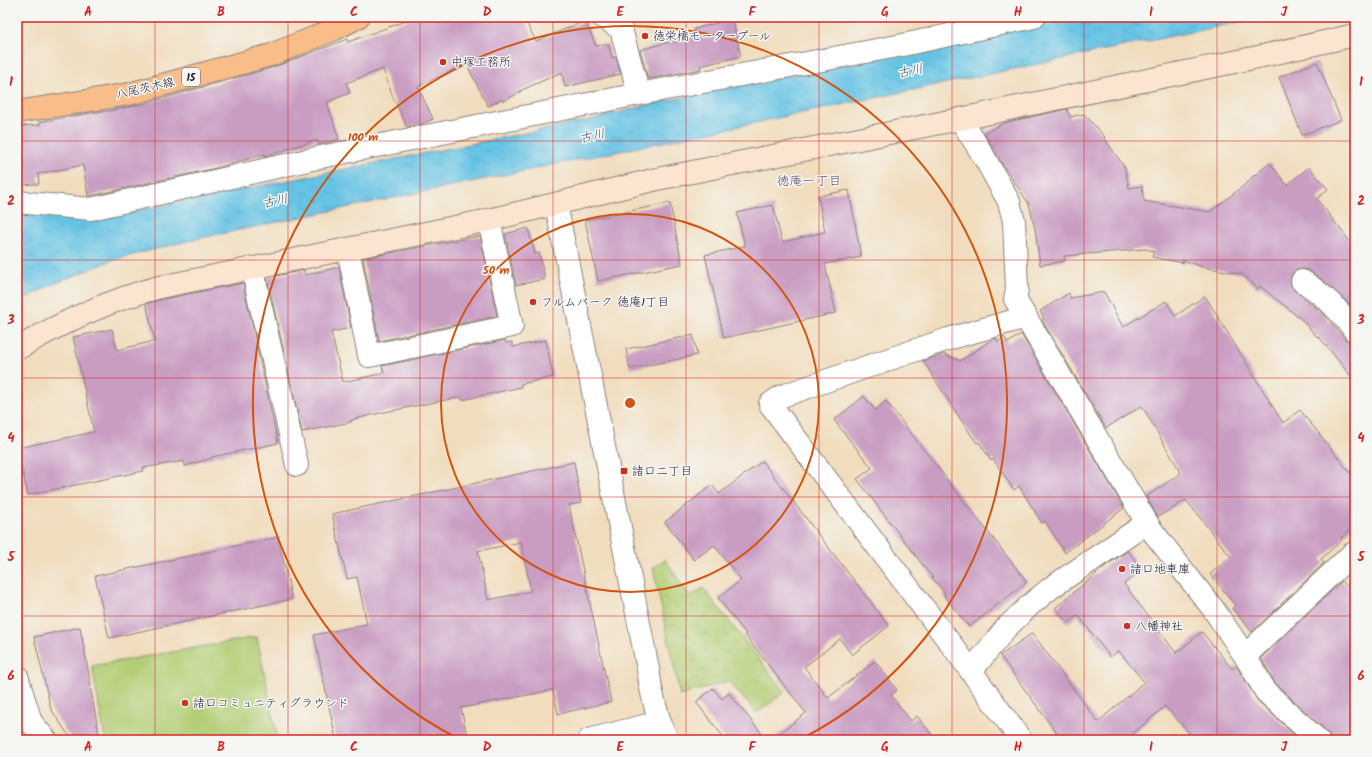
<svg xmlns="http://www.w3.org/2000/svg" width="1372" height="757" font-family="Kalam,'Klee One',sans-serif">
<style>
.park{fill:url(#park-crowns);stroke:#6a7858}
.garden{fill:#b3ce74;stroke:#6a7858}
.water{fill:url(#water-ripples);stroke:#447290}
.building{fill:#c99cc2;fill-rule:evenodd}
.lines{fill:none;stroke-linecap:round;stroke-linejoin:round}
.street-casing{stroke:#8a807c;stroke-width:24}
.secondary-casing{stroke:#8a807c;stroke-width:24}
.primary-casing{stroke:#8a807c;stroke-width:24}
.street{stroke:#fff;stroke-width:22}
.secondary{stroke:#fce5d0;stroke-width:22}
.primary{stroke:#f8bd89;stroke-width:22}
.grid{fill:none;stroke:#d62828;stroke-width:1;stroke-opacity:0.55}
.ring{fill:none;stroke:#d45411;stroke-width:2}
.poi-dot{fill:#c8321e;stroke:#f6f6f2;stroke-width:1.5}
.labels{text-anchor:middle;stroke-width:3;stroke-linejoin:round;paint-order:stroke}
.shield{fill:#f6f6f2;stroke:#626272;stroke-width:1}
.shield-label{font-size:11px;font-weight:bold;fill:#22223b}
.poi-label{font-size:12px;fill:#22223b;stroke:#f6f6f2;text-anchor:start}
.street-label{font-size:12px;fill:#22223b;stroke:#f6f6f2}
.water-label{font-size:13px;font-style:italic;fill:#395a76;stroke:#f6f6f2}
.neighbourhood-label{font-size:13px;fill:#5c4d6a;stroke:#f6f6f2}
.centre{fill:#d45411;stroke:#f6f6f2;stroke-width:2}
.ring-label{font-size:12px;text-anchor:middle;font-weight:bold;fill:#d45411;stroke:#f6f6f2;stroke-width:3;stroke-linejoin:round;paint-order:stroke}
.neatline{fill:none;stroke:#d62828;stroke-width:1.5}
.grid-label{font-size:13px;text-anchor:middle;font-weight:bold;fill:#d62828}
</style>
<defs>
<pattern id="park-crowns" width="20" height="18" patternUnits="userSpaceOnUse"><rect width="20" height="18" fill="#b3ce74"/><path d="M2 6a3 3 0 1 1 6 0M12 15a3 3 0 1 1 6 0" fill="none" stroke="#9ab165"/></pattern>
<pattern id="water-ripples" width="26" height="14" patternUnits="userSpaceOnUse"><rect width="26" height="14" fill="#65c3e4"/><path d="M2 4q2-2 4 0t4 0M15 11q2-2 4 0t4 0" fill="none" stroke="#57a7c4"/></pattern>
</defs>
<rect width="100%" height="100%" fill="#f6f6f2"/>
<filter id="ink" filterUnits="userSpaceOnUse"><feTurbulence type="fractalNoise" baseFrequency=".025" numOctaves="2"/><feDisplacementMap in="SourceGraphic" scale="8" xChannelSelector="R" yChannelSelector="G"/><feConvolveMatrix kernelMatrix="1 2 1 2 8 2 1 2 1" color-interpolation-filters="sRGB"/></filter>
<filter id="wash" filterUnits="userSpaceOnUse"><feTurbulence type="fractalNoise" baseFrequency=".012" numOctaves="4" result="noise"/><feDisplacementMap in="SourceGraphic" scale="16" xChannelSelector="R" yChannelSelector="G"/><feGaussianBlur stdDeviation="0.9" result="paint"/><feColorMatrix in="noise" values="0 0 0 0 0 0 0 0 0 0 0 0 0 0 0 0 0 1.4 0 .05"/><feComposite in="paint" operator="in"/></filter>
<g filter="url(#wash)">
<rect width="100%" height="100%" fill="#f1ddbe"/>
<polygon class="park" points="665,559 690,597 703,588 785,692 757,713 728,681 680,696 653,568"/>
<polygon class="garden" points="257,637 278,740 105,740 92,666"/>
<polygon class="water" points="1071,17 1264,17 191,240 113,260 51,285 17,303 17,210 106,215 130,212 586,121 651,104"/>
<g id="blocks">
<g class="building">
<polygon points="416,17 523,17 536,41 585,21 596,46 608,44 612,58 616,57 621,74 565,87 562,72 520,91 521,92 503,101 502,99 488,106 466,63 418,87 433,119 421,124 407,127 392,95 383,69 346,83 350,93 327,102 339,139 319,145 317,140 265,156 265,154 216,168 90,196 88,196 83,165 38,174 39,184 17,185 17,126 40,125 39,122 103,111 103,112 143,104 274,67 347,39 348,42"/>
<polygon points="732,19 741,56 700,66 701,69 648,79 640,50 680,39 680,37 695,34 694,29"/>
<polygon points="1317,62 1341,120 1302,135 1279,77"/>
<polygon points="1067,109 1070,117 1084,114 1104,136 1105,139 1125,168 1129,188 1142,186 1144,201 1210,212 1252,179 1251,178 1270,163 1287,185 1309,167 1328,189 1317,199 1355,248 1355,300 1349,304 1324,281 1309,270 1303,269 1297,270 1292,274 1290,281 1291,286 1295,291 1322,312 1345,339 1350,342 1355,344 1355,381 1319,337 1318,338 1301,319 1260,286 1258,289 1242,274 1203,267 1182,260 1184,263 1152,257 1154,251 1145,249 1064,256 1065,261 1040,265 1035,229 1029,204 1003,165 984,133 1004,123"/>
<polygon points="849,190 861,257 825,264 836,313 724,338 705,255 745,246 737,213 773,205 782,242 825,232 818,196"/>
<polygon points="670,203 682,264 598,281 585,220"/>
<polygon points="528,228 535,254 539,253 545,279 516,285 505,234"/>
<polygon points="480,236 497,316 379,341 363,258"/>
<polygon points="339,267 351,328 331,332 343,382 384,373 382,366 505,340 506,343 512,342 513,347 546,340 553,377 521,384 521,387 462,400 461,397 380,413 351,420 351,422 302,432 267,278 304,270 305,275"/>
<polygon points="243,283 278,443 212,457 212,458 185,466 184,461 143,468 143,471 28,495 17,448 94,432 73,337 112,329 117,350 155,341 146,304 163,299"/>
<polygon points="1104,292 1123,327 1166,301 1175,316 1205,296 1283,423 1300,410 1355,479 1355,525 1341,538 1342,540 1321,559 1324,563 1252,632 1232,608 1236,606 1210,574 1231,557 1186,500 1158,517 1146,497 1181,473 1142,406 1106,428 1042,320 1044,319 1040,311 1069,293 1070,298"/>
<polygon points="1021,334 1124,508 1065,553 1045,521 1042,523 1019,486 1014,490 993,459 991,461 979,442 977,443 967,429 923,361 944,354 960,361 993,339 996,338 998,342 1004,337 1008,343"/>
<polygon points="693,335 697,355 630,369 626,349"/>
<polygon points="864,396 875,410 886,401 1027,582 969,627 944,596 945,594 857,479 872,468 834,420"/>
<polygon points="762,461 889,626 852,655 840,639 804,667 828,698 875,661 897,690 891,695 911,721 917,716 936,740 771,740 806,713 745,635 746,634 718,598 741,580 714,545 694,560 665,522 712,485 719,494"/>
<path d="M 574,462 L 581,503 L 569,505 L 611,702 L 558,714 L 553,690 L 461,708 L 468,740 L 443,740 L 441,733 L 404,740 L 336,740 L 314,635 L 367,624 L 357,577 L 347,579 L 332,514 ZM 521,542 L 531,591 L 488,600 L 478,551 Z"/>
<polygon points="278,537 292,599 109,638 95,576"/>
<polygon points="1128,551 1142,569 1124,584 1176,653 1202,632 1232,669 1236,666 1258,701 1300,740 1196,740 1165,706 1126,740 1062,740 1000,656 1032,633 1098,722 1144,682 1119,651 1110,657 1078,615 1068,623 1055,608 1108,564"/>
<polygon points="1342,581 1355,594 1355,740 1330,740 1330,736 1326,731 1276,684 1261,658"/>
<polygon points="80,627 91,686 90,686 100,740 75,740 67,733 51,709 34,637"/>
<polygon points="713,688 722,699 729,693 767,740 726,740 696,702"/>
</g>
</g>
</g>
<g filter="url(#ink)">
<use href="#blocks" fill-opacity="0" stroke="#8a807c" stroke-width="1"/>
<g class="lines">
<g class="street-casing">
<g id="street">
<polyline points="603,17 621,29 639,94"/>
<polyline points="960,119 983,155 1009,202 1014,221 1017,289 1015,299 1150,528 1214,610 1245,656 1266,692 1318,740"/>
<polyline points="17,202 91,209 321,157 639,94 898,46 1034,17"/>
<path d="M 556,204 L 648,669 C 651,694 657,717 667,740"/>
<polyline points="348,249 369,356 512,326 489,220"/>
<polyline points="252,268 297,465"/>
<path d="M 1302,281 C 1322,293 1341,312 1355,331"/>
<polyline points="1245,656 1352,554"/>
<polyline points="971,671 1006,628 1030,605 1052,587 1147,523"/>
<polyline points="17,676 31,722 46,740"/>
<polyline points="589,740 659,722"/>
<polyline points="1021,740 960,656 770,404 782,396 948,339 1026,317"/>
</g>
</g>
<g class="secondary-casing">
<path id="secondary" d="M 17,349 C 62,322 109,300 160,287 L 489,220 L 657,179 L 960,119 L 1258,57 L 1355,35"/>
</g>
<g class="primary-casing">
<polyline id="primary" points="17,112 129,94 271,55 335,29 358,17"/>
</g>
<use href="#street" class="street"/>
<use href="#secondary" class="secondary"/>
<use href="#primary" class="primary"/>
</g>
</g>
<path class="grid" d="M 155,17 L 155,740M 288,17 L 288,740M 420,17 L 420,740M 553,17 L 553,740M 686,17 L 686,740M 819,17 L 819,740M 952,17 L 952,740M 1084,17 L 1084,740M 1217,17 L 1217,740M 17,141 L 1355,141M 17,260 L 1355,260M 17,378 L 1355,378M 17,497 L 1355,497M 17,616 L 1355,616"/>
<g class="ring">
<circle cx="630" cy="403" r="189"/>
<path d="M459 739A377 377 0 1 1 801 739"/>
</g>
<g class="poi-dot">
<circle cx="645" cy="36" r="4"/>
<circle cx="443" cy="62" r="4"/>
<circle cx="533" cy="302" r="4"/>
<rect x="620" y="467" width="8" height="8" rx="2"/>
<circle cx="1122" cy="569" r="4"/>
<circle cx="1127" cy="626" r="4"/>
<circle cx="185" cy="703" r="4"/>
</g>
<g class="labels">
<rect class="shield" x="182" y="68" width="18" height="18" rx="3"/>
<g class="shield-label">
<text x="191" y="81">15</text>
</g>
<g class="poi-label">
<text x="653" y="40">徳栄橋モータープール</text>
<text x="451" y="66">中塚工務所</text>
<text x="541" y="306">フルムパーク 徳庵1丁目</text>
<text x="632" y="475">諸口二丁目</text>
<text x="1130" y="573">諸口地車庫</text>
<text x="1135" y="630">八幡神社</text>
<text x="193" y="707">諸口コミュニティグラウンド</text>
</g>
<g class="street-label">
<text transform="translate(145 88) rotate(-13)" y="4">八尾茨木線</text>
</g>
<g class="water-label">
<text transform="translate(910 70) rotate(-12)" y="5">古川</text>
<text transform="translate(592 135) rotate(-12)" y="5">古川</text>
<text transform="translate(275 200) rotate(-12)" y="5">古川</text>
</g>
<g class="neighbourhood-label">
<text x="809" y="185">徳庵一丁目</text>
</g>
</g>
<circle cx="630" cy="403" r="6" class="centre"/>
<g class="ring-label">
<text x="363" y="141">100 m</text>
<text x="496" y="274">50 m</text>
</g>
<rect width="1372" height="757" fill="none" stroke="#f6f6f2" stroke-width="44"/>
<rect x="22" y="22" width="1328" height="713" class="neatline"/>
<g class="grid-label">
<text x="88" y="16">A</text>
<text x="221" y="16">B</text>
<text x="354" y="16">C</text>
<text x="487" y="16">D</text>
<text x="620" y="16">E</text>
<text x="752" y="16">F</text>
<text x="885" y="16">G</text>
<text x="1018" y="16">H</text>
<text x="1151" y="16">I</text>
<text x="1284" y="16">J</text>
<text x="11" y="86">1</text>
<text x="1361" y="86">1</text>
<text x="11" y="205">2</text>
<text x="1361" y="205">2</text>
<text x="11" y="324">3</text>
<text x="1361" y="324">3</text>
<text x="11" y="442">4</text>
<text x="1361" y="442">4</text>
<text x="11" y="561">5</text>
<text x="1361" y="561">5</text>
<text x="11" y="680">6</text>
<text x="1361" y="680">6</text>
<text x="88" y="751">A</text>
<text x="221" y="751">B</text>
<text x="354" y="751">C</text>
<text x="487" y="751">D</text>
<text x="620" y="751">E</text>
<text x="752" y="751">F</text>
<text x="885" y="751">G</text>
<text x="1018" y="751">H</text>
<text x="1151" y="751">I</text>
<text x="1284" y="751">J</text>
</g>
</svg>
